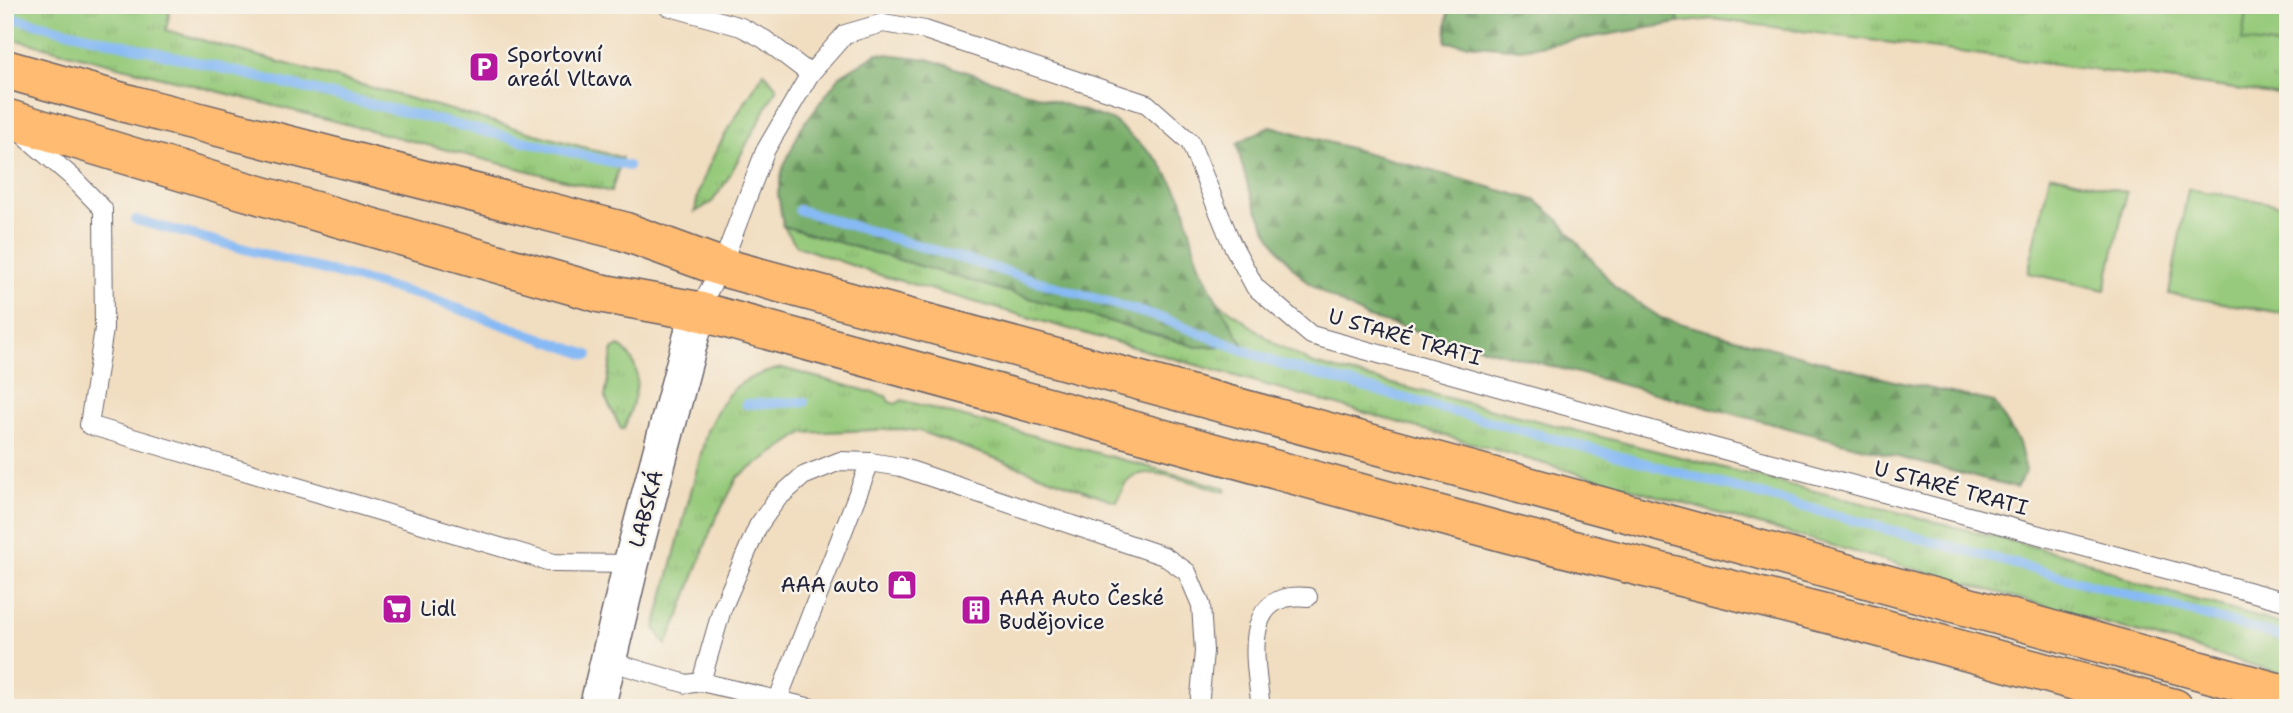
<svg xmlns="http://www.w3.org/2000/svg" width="2293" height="713" font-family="'Shantell Sans',sans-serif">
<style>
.grass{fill:url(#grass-tufts);stroke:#5c765b;stroke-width:2}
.forest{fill:url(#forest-firs);stroke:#4e6853;stroke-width:2}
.garden{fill:#97ca7b;stroke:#5c765b;stroke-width:2}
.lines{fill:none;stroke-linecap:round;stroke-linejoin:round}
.stream{stroke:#87baf4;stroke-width:10}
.lane-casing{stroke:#6a6369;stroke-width:20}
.street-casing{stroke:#6a6369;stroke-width:38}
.primary-casing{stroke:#6a6369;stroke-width:41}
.lane{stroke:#fff;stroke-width:18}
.street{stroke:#fff;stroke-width:35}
.primary{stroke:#ffbb71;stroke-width:38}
.labels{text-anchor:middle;stroke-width:5;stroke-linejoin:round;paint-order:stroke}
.poi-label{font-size:21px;fill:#22223b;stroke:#f7f3e8;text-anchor:start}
.street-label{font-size:21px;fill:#22223b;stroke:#f7f3e8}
</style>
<defs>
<pattern id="grass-tufts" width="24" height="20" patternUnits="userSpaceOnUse" patternTransform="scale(1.75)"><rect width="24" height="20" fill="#97ca7b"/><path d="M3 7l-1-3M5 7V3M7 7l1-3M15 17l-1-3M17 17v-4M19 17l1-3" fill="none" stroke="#82ad6b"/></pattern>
<pattern id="forest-firs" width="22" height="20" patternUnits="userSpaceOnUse" patternTransform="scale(1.75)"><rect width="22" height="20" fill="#79ae6b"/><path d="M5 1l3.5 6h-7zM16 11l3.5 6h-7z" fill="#638d59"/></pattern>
</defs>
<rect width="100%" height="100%" fill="#f7f3e8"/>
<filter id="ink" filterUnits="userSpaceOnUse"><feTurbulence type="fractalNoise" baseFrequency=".0143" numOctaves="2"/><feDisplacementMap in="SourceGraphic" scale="14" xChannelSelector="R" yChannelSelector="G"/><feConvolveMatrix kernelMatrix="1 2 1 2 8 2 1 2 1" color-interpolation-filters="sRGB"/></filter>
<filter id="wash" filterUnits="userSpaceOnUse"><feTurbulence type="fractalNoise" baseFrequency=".00686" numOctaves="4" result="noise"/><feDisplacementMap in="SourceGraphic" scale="28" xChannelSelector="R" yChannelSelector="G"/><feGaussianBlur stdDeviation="1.57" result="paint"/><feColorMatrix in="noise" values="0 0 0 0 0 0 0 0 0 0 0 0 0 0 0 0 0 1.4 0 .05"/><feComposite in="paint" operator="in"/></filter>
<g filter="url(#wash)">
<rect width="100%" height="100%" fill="#f1ddbf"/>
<g class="grass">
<polygon points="5,5 171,5 166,30 622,158 611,192 5,37"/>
<polygon points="1675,5 2288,5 2288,96 1713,19 1679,23"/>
<path d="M 764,72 L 777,88 L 726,182 L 712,202 L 695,212 C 701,163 739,114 764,72 Z"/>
<polygon points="783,226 1197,347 1244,345 1217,301 1277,345 1314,364 2082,559 2140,584 2288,626 2288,675 876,274 797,246"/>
<path d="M 620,346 C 649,369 634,400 624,429 L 621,429 L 605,397 L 613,349 Z"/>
<path d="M 782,368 L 886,396 L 889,402 L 896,404 L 902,400 L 1226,488 L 1225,492 C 1205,487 1152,466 1135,476 C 1124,481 1121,492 1117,502 L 919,431 L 900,429 L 803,433 L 738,477 L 714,522 L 680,614 L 666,645 L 655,628 L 707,431 C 725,391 737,378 782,368 Z"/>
</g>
<g class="forest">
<polygon points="1421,5 1675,5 1679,23 1520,49 1446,42 1448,9"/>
<polygon points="877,53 928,59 1114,121 1159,161 1182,198 1198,262 1217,301 1244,345 1197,347 783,226 778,193 783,168 801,128 840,76"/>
<path d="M 1271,126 L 1535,200 L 1559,220 L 1615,287 L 1661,318 L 1894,381 L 1994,402 L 2019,443 L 2026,471 L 2016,488 L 1368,318 C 1351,308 1332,299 1316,288 C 1271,256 1247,195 1237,143 Z"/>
</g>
<g class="garden">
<polygon points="2247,5 2288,5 2288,47 2242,41"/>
<polygon points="2050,174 2127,192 2105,290 2028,273"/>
<polygon points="2188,189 2288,206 2288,314 2169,294"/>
</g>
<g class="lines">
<g class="stream">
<polyline points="5,16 628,166"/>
<polyline points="799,210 1164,319 1282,365 2288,638"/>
<polyline points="136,220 425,297 588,355"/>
<polyline points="746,404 804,402"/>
</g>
</g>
</g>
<g filter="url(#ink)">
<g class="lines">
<g class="lane-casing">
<g id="lane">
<polyline points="667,6 741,27 764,39 810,74"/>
<polyline points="21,133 72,177 103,209 104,329 89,425 554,563 631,564"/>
<polyline points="698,311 721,267 765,151 810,74 845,34 883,23 925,30 1147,104 1190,142 1231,242 1255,287 1311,335 1709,446 2288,602"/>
<polyline points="608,661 687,684 701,682 812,708"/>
<polyline points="701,682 722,609 758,526 777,499 803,476 840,461 870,462"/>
<polyline points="778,699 870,462 901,467 1164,556 1187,572 1201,605 1204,651 1199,708"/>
<path d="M 1261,708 C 1256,663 1239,590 1308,597"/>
</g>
</g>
<g class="street-casing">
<polyline id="street" points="597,708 631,564 698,311"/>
</g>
<g class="primary-casing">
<g id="primary">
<polyline points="5,69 133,105 623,231 721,267 1682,528 2288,695"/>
<polyline points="5,118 242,190 599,293 698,311 1506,533 1848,619 2174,708"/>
</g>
</g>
<use href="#lane" class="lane"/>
<use href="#street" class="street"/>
<use href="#primary" class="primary"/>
</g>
</g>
<defs>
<g id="parking-square" transform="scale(1.575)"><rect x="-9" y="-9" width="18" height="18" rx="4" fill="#b5179e" stroke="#f7f3e8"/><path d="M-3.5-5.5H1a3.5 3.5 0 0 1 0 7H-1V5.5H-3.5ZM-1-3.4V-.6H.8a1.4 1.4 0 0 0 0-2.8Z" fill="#fff"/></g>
<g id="shop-square" transform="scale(1.575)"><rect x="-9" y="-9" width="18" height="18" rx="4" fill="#b5179e" stroke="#f7f3e8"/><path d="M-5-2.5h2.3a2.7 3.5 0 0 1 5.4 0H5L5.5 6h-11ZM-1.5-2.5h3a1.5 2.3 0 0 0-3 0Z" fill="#fff"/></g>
<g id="supermarket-square" transform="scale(1.575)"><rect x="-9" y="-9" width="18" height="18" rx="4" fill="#b5179e" stroke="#f7f3e8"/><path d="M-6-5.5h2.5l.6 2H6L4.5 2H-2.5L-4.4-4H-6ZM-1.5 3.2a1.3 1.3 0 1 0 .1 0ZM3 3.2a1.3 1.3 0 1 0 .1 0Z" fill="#fff"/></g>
<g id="building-square" transform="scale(1.575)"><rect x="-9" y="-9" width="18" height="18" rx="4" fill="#b5179e" stroke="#f7f3e8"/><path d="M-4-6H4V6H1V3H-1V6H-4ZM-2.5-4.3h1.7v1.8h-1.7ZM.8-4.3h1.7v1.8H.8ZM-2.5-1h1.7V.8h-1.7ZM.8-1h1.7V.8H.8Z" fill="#fff"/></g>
</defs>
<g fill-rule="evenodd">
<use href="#parking-square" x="484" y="67"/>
<use href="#shop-square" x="902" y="585"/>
<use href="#supermarket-square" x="397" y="609"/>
<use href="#building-square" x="976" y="610"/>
</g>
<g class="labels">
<g class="poi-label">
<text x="507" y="62">Sportovní<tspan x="507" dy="24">areál Vltava</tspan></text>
<text x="879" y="592" text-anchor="end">AAA auto</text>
<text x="999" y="605">AAA Auto České<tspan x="999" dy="24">Budějovice</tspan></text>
<text x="420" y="616">Lidl</text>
</g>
<g class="street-label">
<text transform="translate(1405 337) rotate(16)" y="7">U STARÉ TRATI</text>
<text transform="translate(1951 488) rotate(15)" y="7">U STARÉ TRATI</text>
<text transform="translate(646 509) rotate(-75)" y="7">LABSKÁ</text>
</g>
</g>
<rect width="2293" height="713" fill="none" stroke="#f7f3e8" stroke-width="28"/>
</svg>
